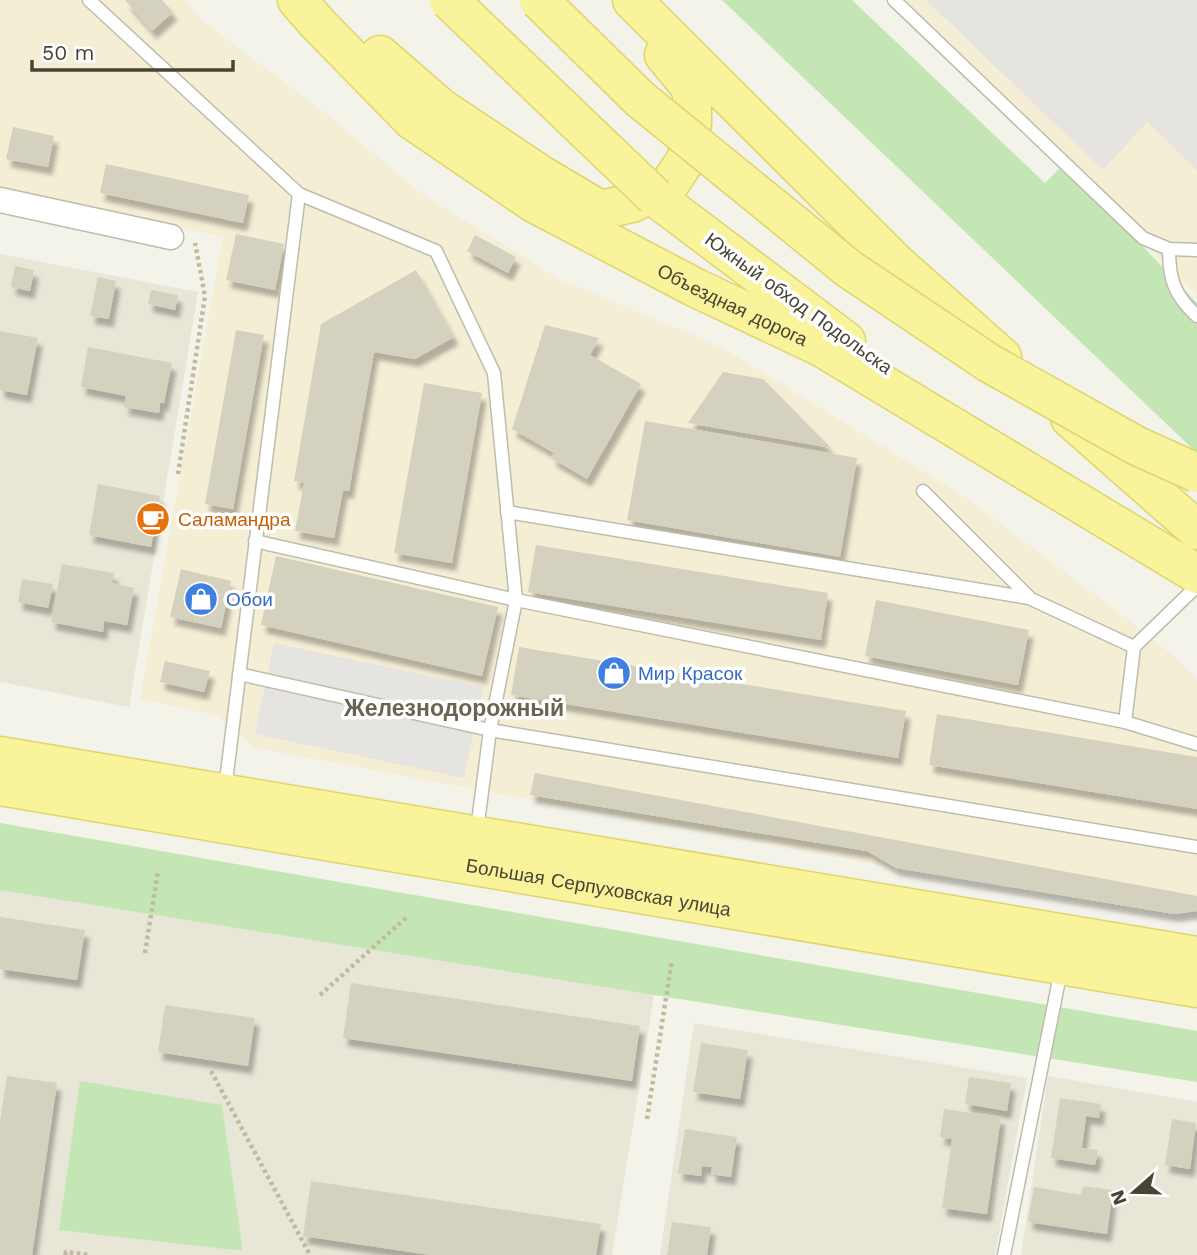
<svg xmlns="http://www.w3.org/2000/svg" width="1197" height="1255" font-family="'Work Sans',sans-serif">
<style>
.residential{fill:#e7e6d7}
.commercial{fill:#f4eed5}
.green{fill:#c4e6b4}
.parking{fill:#e5e4e0}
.building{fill:#d5d1bf;filter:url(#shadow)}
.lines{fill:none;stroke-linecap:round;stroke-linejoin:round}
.service-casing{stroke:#bfbcac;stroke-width:15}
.minor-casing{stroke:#bfbcac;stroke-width:27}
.primary-casing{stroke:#ded56c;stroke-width:41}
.path{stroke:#c0bb9d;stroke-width:4.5;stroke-dasharray:3.5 3.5;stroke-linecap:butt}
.service{stroke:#fff;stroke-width:12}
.minor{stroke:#fff;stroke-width:24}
.primary{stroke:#f9f39c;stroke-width:38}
.primary-bridge-casing{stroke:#ded56c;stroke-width:41;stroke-linecap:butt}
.primary-bridge{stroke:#f9f39c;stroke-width:38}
.labels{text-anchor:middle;stroke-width:7;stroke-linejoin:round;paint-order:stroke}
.street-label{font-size:19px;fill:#474437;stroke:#fff}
.food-label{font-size:19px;fill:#c56008;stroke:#fff;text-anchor:start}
.shop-label{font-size:19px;fill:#366cbe;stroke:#fff;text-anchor:start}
.quarter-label{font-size:23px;font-weight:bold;fill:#69644f;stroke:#fff}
</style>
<defs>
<filter id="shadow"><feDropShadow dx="4.5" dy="8" stdDeviation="2" flood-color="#0004"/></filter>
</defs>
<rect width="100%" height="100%" fill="#f3f3e9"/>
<g class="residential">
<polygon points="0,254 198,292 129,707 0,682"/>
<polygon points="0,854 658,970 612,1255 0,1255"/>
<polygon points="694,1023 1027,1078 995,1255 660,1255"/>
<polygon points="1048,1076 1197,1102 1197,1255 1021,1255"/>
</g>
<g class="commercial">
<polygon points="0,0 185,0 200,19 324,112 422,194 557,278 723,348 965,497 1126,618 1177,659 1197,680 1197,914 1174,915 895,868 256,748 218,716 140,699 223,237 0,187"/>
<polygon points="891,0 1197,0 1197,295 1064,164"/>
</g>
<g class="green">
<polygon points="722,0 852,0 1045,183 1064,164 1197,303 1197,453"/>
<polygon points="0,823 1197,1031 1197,1082 0,890"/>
<polygon points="80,1081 222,1105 243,1251 59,1230"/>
</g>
<g class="parking">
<polygon points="926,0 1197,0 1197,170 1147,122 1103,170"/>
<polygon points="274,643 483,687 464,778 255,734"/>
</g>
<g class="building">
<polygon points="125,0 162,0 173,12 152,31"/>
<polygon points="13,127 54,136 48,167 6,159"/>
<polygon points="106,164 249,195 243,223 100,193"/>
<polygon points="236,234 284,244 275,290 226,280"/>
<polygon points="475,235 516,257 508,273 467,251"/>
<polygon points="15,266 34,270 30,291 11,287"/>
<polygon points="416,270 454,337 415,359 374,352 349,491 343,490 334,538 295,531 304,483 294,481 321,324"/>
<polygon points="98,277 116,281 109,319 90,316"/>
<polygon points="151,290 178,295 175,310 148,304"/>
<polygon points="545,325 599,338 590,355 641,384 587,479 551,458 554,453 512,429"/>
<polygon points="236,330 264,335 233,509 205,504"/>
<polygon points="0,331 38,338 27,395 0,390"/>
<polygon points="88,347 172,363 164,403 160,403 159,413 124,407 126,396 81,387"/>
<polygon points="723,372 763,379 831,448 688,423"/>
<polygon points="424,383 482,393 452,563 394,553"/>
<polygon points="645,421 857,458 840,557 627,520"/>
<polygon points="98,484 160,496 151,547 89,535"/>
<polygon points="536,545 828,593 821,640 528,592"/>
<polygon points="276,556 498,607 482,676 261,625"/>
<polygon points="62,564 114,573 112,583 134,588 127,625 104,621 103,632 51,622"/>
<polygon points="181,569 231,581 221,628 170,617"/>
<polygon points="22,579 53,584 48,608 18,602"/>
<polygon points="876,600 1029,630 1018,685 865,656"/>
<polygon points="519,647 906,711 898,758 511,695"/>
<polygon points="165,661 210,671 204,692 160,682"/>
<polygon points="937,714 1197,757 1197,809 929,765"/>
<polygon points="535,773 1197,896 1197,911 1174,914 896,868 867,851 530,795"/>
<polygon points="0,917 85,930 77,980 0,969"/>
<polygon points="351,983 640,1026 632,1081 343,1038"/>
<polygon points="165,1005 255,1018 248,1066 158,1052"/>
<polygon points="701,1043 748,1050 740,1099 693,1092"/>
<polygon points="7,1076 57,1083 32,1255 0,1255 0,1121"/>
<polygon points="969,1077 1011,1083 1007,1111 965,1104"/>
<polygon points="1060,1098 1101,1104 1099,1118 1086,1116 1082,1148 1098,1150 1095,1165 1051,1158"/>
<polygon points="944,1109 1001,1117 987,1214 942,1208 952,1139 940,1137"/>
<polygon points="1172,1119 1196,1123 1190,1169 1165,1165"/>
<polygon points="685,1129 737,1137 731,1177 711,1174 712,1167 702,1166 701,1176 678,1173"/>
<polygon points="311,1181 601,1224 596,1255 430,1255 303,1236"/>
<polygon points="1083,1186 1113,1190 1107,1234 1028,1222 1034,1187 1081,1195"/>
<polygon points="672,1222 711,1227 707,1255 667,1255"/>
</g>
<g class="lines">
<g class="service-casing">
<g id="service">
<polyline points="89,0 299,194 225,789"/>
<polyline points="894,0 1143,238 1169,249 1197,250"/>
<polyline points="299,194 436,251 494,373 516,600 490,730 477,830"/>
<path d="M 1169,249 C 1169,279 1174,295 1197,316"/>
<polyline points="923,491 1029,597"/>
<polyline points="507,512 1029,598 1134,647"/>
<polyline points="255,541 516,600 1125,722 1134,647 1197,586"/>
<polyline points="239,674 490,730 1197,847"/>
<polyline points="1125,722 1197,744"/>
<polyline points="1004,1255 1061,970"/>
</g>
</g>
<g class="minor-casing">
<polyline id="minor" points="0,200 171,237"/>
</g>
<g class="primary-casing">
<g id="primary">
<path id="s1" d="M 297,0 L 318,24 L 412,120 L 534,203 L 696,288 L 821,347 L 1197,574"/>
<polyline points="632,0 896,263 1002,357"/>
<polyline points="380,55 441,108 541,175 600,210 632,203 669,185 687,158 692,123 692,89 664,55"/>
<polyline points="655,197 846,341"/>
<polyline points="1070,418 1197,530"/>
<polyline points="0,756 1197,956"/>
<path id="s2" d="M 0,786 L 1197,988"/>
</g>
</g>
<g class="path">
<polyline points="178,474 205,296 195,243"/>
<polyline points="145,953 158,871"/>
<polyline points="320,995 407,917"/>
<polyline points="211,1071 310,1255"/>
<polyline points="647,1119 672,960"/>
<polyline points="65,1255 66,1252 89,1255"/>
</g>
<use href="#service" class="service"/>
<use href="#minor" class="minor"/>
<use href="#primary" class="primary"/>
<g class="primary-bridge-casing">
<g id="primary-bridge">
<polyline points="449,0 655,197"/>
<polyline points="539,0 640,99 849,269 989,363 1137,446 1197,473"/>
</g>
</g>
<use href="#primary-bridge" class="primary-bridge"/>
</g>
<defs>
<g id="cafe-disc" transform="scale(1.75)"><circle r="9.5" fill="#e8710a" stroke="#fff"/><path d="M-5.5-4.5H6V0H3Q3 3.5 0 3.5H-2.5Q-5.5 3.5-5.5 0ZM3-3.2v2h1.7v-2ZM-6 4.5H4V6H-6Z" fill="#fff"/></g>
<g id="shop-disc" transform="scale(1.75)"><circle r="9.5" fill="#3f7fe0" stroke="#fff"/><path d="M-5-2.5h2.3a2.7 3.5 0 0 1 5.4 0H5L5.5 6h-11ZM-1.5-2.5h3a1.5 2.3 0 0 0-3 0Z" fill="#fff"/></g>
</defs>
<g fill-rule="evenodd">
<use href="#cafe-disc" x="153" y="519"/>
<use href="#shop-disc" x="201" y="599"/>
<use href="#shop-disc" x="614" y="673"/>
</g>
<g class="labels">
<g class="street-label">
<text transform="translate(799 303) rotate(36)" y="7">Южный обход Подольска</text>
<text dy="7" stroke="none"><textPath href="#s1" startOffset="537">Объездная дорога</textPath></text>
<text dy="7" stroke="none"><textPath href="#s2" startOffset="607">Большая Серпуховская улица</textPath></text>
</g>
<g class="food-label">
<text x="178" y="526">Саламандра</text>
</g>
<g class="shop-label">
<text x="226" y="606">Обои</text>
<text x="638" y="680">Мир Красок</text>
</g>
<g class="quarter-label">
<text x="454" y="716">Железнодорожный</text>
</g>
</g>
<g transform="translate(1134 1192) rotate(250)" stroke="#ffffff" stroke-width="5" paint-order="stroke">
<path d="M0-5L12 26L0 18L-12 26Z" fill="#474437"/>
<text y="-10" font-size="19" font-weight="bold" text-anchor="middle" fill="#474437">N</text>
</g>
<path d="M32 60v10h201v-10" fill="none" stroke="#474437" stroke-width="3.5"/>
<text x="42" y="60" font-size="21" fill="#474437" stroke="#ffffff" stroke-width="5" paint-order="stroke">50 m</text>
</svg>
